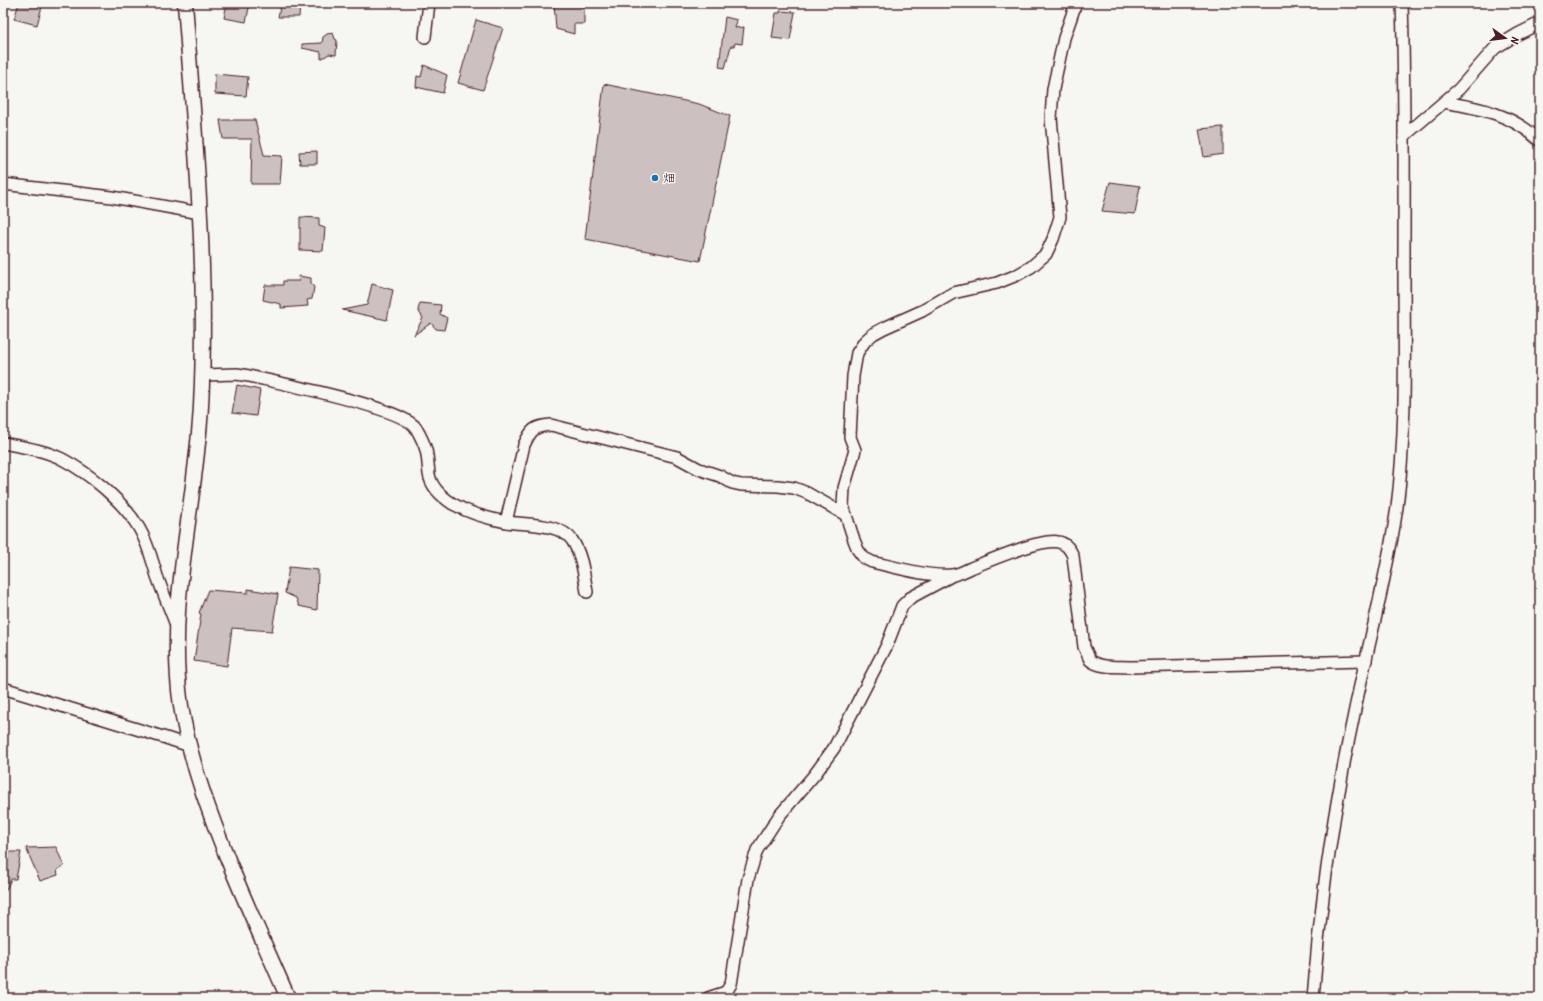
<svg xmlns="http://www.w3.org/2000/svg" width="1543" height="1001" font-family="Kalam,'LXGW WenKai TC',sans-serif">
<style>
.building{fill:#ccc1c0;stroke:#4a1f2b}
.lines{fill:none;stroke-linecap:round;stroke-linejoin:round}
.minor-casing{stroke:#4a1f2b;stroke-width:14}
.tertiary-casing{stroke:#4a1f2b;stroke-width:17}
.minor{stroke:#f6f6f2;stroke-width:11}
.tertiary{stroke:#f6f6f2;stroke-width:14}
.poi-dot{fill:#1f6fb2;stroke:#f6f6f2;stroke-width:1.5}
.labels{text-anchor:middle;stroke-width:3;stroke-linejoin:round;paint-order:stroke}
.poi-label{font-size:12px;fill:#4a1f2b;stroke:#f6f6f2;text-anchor:start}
</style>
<rect width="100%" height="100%" fill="#f6f6f2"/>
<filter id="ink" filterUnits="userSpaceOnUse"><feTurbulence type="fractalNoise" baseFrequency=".025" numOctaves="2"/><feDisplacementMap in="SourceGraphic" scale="8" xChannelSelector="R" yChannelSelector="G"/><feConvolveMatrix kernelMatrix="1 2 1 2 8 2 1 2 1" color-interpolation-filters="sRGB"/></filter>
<g filter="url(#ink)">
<g class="building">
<polygon points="19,3 43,3 37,25 14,19"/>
<polygon points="227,3 250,3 246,22 224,18"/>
<polygon points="281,3 300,3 299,17 278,17"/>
<polygon points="554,3 580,3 581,7 584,6 584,24 574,24 574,34 556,29"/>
<polygon points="780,11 795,12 790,40 772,38 776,13 780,13"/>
<polygon points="725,17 737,20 735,28 744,27 742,44 735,43 734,46 731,46 725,68 719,67"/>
<polygon points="476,20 503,28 483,90 458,83"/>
<polygon points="333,33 335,39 337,40 336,55 329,54 321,59 321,52 302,48 302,44 322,43 323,37 327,34"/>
<polygon points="424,65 447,75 443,93 416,87 417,76 421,77"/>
<polygon points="215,74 248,77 246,96 215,94"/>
<polygon points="604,84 699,104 730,116 700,261 585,239"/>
<polygon points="220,120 255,120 264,155 282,156 280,184 251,184 252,139 223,139"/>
<polygon points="1223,127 1223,154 1204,157 1199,129"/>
<polygon points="317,151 317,164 300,164 299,152"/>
<polygon points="1110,182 1140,186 1135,214 1102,211"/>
<polygon points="300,217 319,218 319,226 325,228 323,251 300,250"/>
<polygon points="298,276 311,278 311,284 314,287 312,299 307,300 308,306 281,308 281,304 263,300 265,285 283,285 283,281 299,281"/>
<polygon points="372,284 393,290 387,320 342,310 367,305"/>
<polygon points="420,303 441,305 440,314 447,318 444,330 436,329 431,323 414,335 423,318 418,310"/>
<polygon points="237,385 260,390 256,416 232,413"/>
<polygon points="289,567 318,570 317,610 299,606 296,598 285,593"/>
<polygon points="248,589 278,594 272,631 232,628 227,666 194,661 201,614 199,613 208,590 248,593"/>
<polygon points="56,847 64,866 57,870 58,875 40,881 26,848"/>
<polygon points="3,852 21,852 16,879 11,879 3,896"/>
</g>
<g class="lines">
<g class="minor-casing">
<g id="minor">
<path d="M 1076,3 L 1064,38 L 1053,89 L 1051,118 L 1060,217 L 1053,239 L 1046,254 L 1031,267 L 1017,275 L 997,283 L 953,293 L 922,311 L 884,328 L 873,334 L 865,341 L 857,353 L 853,376 L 850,437 L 855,450 L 844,488 L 843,506 L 854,540 L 858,550 L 864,558 L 872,562 C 894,567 929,577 951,575 C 958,575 964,571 971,568 C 988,561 1042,538 1058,542 C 1066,543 1070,549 1073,556 L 1084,647 L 1090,660 C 1101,669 1119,666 1132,667 L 1366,661"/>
<polyline points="425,37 429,3"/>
<path d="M 1444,102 C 1480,108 1512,114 1540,141"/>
<polyline points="1404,136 1459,89 1495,48 1518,34 1540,23"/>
<polyline points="3,184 112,197 200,213"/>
<path d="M 203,375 L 237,374 L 249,376 C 279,383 402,407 416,428 C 420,435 424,443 426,450 C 428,458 428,466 429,474 C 431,487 442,497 453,504 C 469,513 489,519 507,522 C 526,525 560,523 572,540 C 582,555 584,575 587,592"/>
<path d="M 3,443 C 23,447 44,450 62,459 C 89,473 123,501 139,528 C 148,543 152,560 157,576 C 163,593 170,609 176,625"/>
<path d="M 506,522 L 524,445 C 531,430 534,426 551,425 L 677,457 L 699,469 L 720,476 L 732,483 L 741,485 L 778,486 L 794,488 L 807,493 L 846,515"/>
<polyline points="3,688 166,738 190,746"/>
<polyline points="708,998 726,992 731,984 748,879 757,850 779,816 815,774 834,748 887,645 902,606 910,598 951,576"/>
<path d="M 1313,998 C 1320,903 1334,807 1354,714 C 1368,645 1387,577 1397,507 C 1407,428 1404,344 1404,265 C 1404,178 1405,90 1402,3"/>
</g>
</g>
<g class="tertiary-casing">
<path id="tertiary" d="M 185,3 C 195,137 208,272 201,406 C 196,507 166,604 181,706 C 190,762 210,815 231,867 C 249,911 269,954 288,998"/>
</g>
<use href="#minor" class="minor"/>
<use href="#tertiary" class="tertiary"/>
</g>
</g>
<circle class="poi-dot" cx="655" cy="178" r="4"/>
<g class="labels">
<g class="poi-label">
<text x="663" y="182">畑</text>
</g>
</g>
<rect width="1543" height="1001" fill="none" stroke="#f6f6f2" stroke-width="16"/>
<rect x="8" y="8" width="1527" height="985" fill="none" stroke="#4a1f2b" stroke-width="1.5" filter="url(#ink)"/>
<g transform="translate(1505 38) rotate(104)" stroke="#f6f6f2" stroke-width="3" paint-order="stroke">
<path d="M0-3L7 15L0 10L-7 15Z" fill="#4a1f2b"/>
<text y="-6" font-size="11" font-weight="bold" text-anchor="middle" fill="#4a1f2b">N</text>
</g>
</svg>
